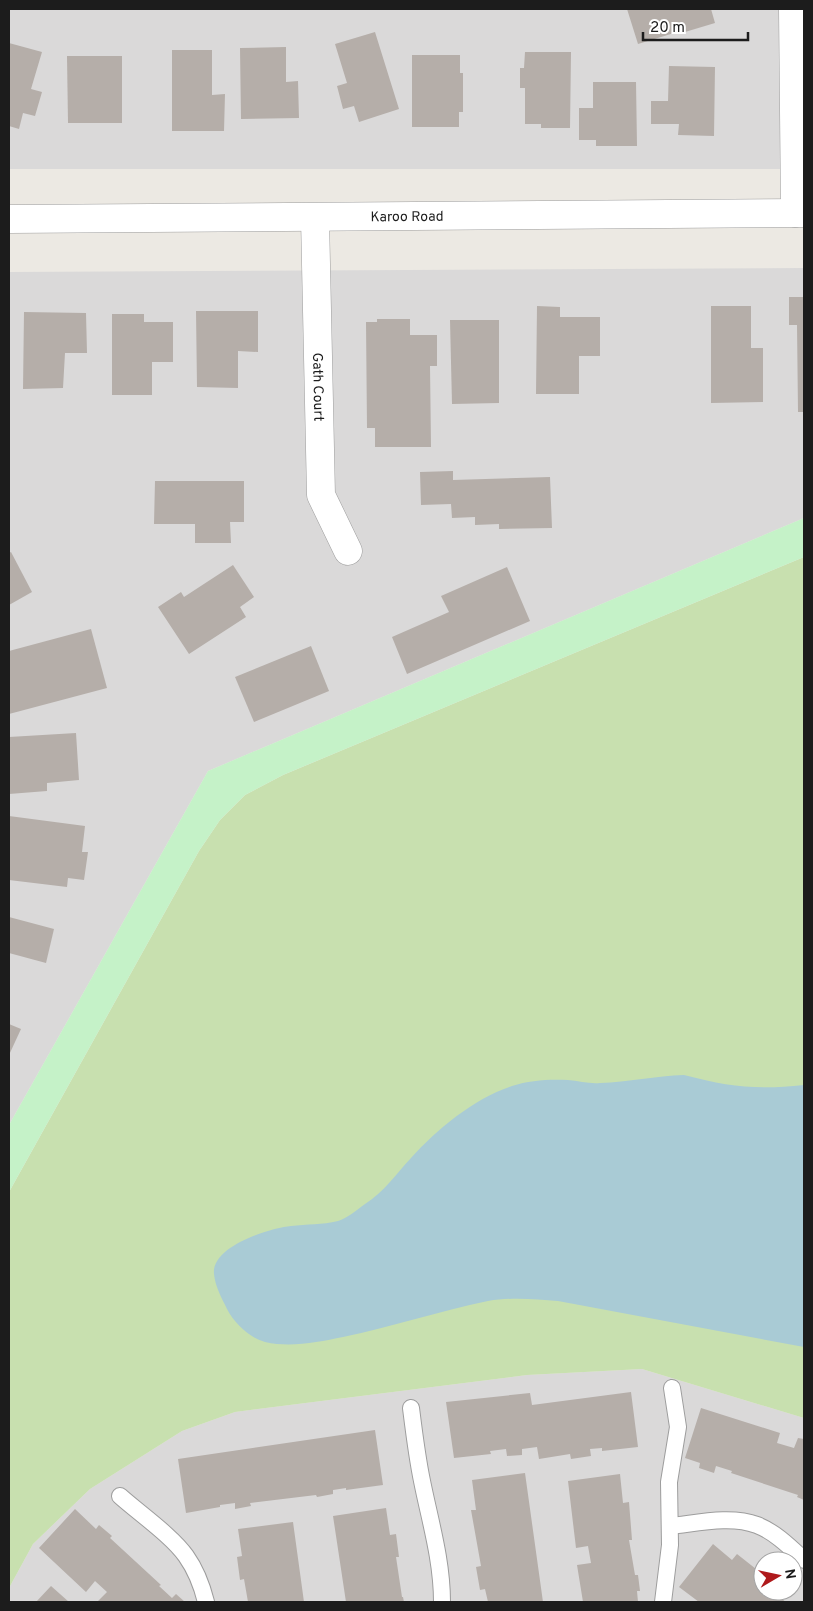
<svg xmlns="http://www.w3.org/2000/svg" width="813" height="1611" font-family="Overpass,sans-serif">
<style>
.residential{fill:#dad9d9;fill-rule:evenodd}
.grass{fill:#c8e0af}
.park{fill:#c5f2c8}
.water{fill:#a9cbd5}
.building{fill:#b5aea9}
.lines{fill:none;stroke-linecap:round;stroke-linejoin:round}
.lane-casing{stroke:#9d9d9d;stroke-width:18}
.street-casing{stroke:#9d9d9d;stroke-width:29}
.lane{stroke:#fff;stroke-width:16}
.street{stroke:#fff;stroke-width:28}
.labels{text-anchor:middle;stroke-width:5;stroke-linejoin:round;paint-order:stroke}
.street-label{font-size:14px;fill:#1c1c1c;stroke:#fff}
</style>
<rect width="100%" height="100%" fill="#ece9e3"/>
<g class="residential">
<rect x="9" y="9" width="795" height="160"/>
<polygon points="804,268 804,518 208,771 9,1125 9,272"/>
<path d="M 642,1369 L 804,1418 L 804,1602 L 9,1602 L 9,1588 L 33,1544 L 90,1489 L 182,1431 L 235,1412 L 527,1375 ZM 763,1561 L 793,1561 L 793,1591 L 763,1591 Z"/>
</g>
<polygon class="grass" points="804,557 804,1418 642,1369 527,1375 235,1412 182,1431 90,1489 33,1544 9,1588 9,1192 199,851 220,820 245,795 283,775"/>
<polygon class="park" points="804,518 804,557 283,775 245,795 220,820 199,851 9,1192 9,1125 208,771"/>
<path class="water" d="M 684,1075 C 729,1087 758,1090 804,1085 L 804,1347 L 558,1301 C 535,1299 511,1297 488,1301 C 439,1311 392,1327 343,1337 C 318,1342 291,1348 265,1342 C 250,1338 234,1323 227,1309 C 222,1299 215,1286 214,1274 C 211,1246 270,1228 291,1226 C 307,1224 322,1225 338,1221 C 347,1218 357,1210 365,1204 C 384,1192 396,1174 411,1158 C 437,1129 476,1097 512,1086 C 530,1080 550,1079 568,1080 C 579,1081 590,1084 600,1083 C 628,1082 656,1076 684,1075 Z"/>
<g class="building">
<polygon points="627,9 711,9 715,23 685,32 684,30 638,44"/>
<polygon points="375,32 399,109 359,122 354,106 343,109 337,86 347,83 335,44"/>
<polygon points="9,43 42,52 31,89 42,92 35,116 23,113 19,129 9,126"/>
<polygon points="286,47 286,82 298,81 299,118 241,119 240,48"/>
<polygon points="172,50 212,50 212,95 225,94 224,131 172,131"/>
<polygon points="525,52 571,52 570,128 541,128 541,124 525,124 525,88 520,88 520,68 524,68"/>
<polygon points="412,55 460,55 460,73 463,73 463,112 459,112 459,127 412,127"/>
<polygon points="67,56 122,56 122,123 68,123"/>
<polygon points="669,66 715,67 714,136 678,135 679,124 651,124 651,101 668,101"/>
<polygon points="593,82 636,82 637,146 596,146 596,140 579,140 579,108 593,108"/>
<polygon points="789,297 804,297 804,412 798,412 797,325 789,325"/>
<polygon points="537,306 560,307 560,317 600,317 600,356 579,356 579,394 536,394"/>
<polygon points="711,306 751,306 751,348 763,348 763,402 711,403"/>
<polygon points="196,311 258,311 258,352 238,351 238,388 197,387"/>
<polygon points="24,312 86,313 87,353 65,353 63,388 23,389"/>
<polygon points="112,314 144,314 144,322 173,322 173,362 152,362 152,395 112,395"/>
<polygon points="377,319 410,319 410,335 437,335 437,366 430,366 431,447 375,447 375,428 367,428 366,322 377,322"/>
<polygon points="450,320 499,320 499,403 452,404"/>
<polygon points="453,471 453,480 550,477 552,528 499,529 499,524 475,525 475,517 452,518 451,504 421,505 420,472"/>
<polygon points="155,481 244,481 244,522 230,522 231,543 195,543 195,524 154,524"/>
<polygon points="11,552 32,592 9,605 9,553"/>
<polygon points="233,565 254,597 240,607 246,617 189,654 158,607 181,592 184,597"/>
<polygon points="507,567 530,621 407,674 392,637 449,612 441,596"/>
<polygon points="91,629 107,688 9,714 9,651"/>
<polygon points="311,646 329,691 254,722 235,677"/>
<polygon points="76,733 79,780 47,783 47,791 9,794 9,737"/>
<polygon points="9,816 85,826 82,852 88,852 84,880 68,878 67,887 9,880"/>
<polygon points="9,917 54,929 46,963 9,953"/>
<polygon points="9,1024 21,1029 9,1055"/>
<polygon points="631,1392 638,1447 602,1451 602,1448 590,1449 591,1456 571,1459 570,1454 539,1459 537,1447 522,1449 522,1455 507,1456 506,1449 490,1451 491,1454 454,1458 446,1402 530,1393 532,1405"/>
<polygon points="701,1408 780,1433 777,1443 794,1448 798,1438 804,1439 804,1500 797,1497 798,1495 731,1473 732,1471 716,1466 714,1473 699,1468 700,1463 685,1458"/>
<polygon points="375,1430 383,1485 346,1490 346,1488 333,1490 333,1494 317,1497 316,1495 250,1503 251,1506 235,1509 235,1503 220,1505 220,1507 186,1513 178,1459"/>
<polygon points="525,1473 543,1602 488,1602 485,1589 480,1590 476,1567 481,1566 471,1510 476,1510 472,1480"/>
<polygon points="620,1474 623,1503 629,1502 632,1540 629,1540 635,1575 638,1575 640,1591 637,1591 638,1602 583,1602 577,1565 591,1563 588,1546 576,1548 568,1481"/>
<polygon points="386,1508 390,1535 396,1534 399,1557 396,1557 402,1597 403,1597 404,1602 346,1602 333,1516"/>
<polygon points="75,1509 96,1529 99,1525 112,1536 110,1538 161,1585 159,1586 172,1598 176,1594 185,1602 97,1602 107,1592 95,1581 86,1592 39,1548"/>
<polygon points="293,1522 304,1602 248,1602 244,1579 240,1580 237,1557 242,1556 238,1529"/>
<polygon points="713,1544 732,1560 737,1554 756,1569 754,1572 763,1579 763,1591 771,1591 786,1602 699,1602 679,1587"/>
<polygon points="51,1586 69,1602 36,1602"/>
</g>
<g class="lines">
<g class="lane-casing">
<g id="lane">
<path d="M 411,1408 C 414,1432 417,1457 422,1481 C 430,1521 442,1560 442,1602"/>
<path d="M 120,1496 C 139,1513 172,1536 186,1556 C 196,1570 202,1586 206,1602"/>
<path d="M 671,1526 C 698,1523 731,1515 757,1525 C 775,1532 790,1547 804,1560"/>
<polyline points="663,1602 670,1545 669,1482 678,1427 672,1388"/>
</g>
</g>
<g class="street-casing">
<g id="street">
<polyline points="793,9 795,213"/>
<path id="s1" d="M 315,218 L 321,495 L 348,551"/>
<path id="s2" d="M 9,219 L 804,213"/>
</g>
</g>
<use href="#lane" class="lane"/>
<use href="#street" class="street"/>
</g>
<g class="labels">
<g class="street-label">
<text dy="5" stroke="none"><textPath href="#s2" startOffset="398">Karoo Road</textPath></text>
<text dy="5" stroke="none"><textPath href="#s1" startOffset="169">Gath Court</textPath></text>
</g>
</g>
<rect width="813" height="1611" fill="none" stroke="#1c1c1c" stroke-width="20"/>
<g transform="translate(778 1576) rotate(81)"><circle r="24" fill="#ffffff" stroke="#a4a4a4"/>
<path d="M0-4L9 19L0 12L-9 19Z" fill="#af191b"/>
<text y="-8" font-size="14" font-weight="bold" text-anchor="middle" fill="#1c1c1c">N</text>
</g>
<path d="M643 32v8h105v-8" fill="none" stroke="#1c1c1c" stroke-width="2.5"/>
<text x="650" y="32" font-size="15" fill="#1c1c1c" stroke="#ffffff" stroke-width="4" paint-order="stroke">20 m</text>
</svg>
